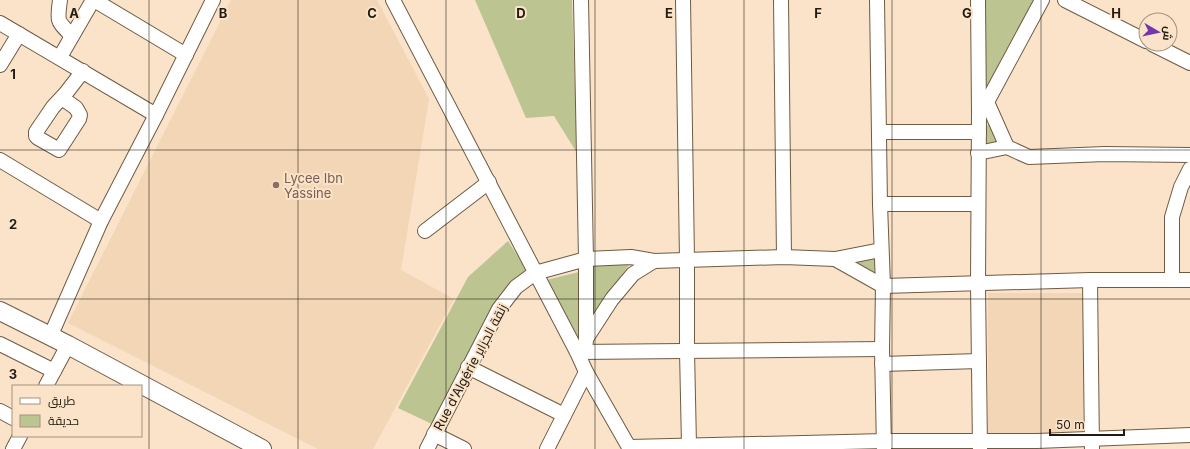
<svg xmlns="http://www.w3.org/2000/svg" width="1190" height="449" font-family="Inter,Cairo,sans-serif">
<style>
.built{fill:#f2d6b5}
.green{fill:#bcc491}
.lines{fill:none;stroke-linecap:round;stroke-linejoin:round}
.minor-casing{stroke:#6f5b44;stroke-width:16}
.major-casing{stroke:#6f5b44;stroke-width:20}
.minor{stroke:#fff;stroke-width:14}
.major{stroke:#fff;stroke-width:18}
.grid{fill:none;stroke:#231b11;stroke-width:1;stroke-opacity:0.55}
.education-dot{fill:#8d6e63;stroke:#fae3c9;stroke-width:1.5}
.labels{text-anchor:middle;stroke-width:4;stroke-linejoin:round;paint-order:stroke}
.education-label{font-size:13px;fill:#785e54;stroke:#fae3c9;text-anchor:start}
.street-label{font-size:13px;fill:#231b11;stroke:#fae3c9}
.grid-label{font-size:13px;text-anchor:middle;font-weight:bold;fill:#231b11;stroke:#fae3c9;stroke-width:4;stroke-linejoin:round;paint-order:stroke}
</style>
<rect width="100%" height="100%" fill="#fae3c9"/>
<g class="built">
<polygon points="231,0 377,0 429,99 401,270 454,299 373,449 318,449 68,323"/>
<polygon points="988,293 1084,293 1083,436 988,436"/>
</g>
<g class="green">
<polygon points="475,0 572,0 577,153 554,116 526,118"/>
<polygon points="984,0 1035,0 986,94 983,92"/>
<polygon points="989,122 1001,145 988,148 983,135"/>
<polygon points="508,241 528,272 434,425 398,408 468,277"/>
<polygon points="876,257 875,272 848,260"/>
<polygon points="630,264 594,312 594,265"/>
<polygon points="579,272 583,337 577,340 546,280"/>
</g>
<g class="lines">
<g class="minor-casing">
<g id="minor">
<path d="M 60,0 C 57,23 57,20 72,36"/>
<polyline points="94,0 186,55"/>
<polyline points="393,0 577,352 586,372 630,449"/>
<polyline points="581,0 586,259 586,339 585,352"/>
<polyline points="683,0 687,260 687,351 689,445 687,449"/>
<polyline points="781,0 784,257"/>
<polyline points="877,0 880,204 883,286 882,349 884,449"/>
<polyline points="978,0 979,113 978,284 980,449"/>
<polyline points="1065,0 1146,41"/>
<polyline points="0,23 156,115"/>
<polyline points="1152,44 1190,63"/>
<polyline points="60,57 93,0"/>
<polyline points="0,65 19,34"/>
<polyline points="62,98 76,108 80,115 79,119 59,150 38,138 36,136 36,132 53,107 66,93 83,71"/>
<polyline points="987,102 1007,147"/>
<polyline points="979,113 987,102 1042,0"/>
<polyline points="879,132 979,132"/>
<polyline points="978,153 1007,147 1029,157 1105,154 1190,155"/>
<polyline points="0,160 101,221"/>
<polyline points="880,204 978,204"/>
<polyline points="425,231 489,182"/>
<polyline points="835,259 883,286 1090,280 1190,280"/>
<polyline points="1090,280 1092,449"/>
<polyline points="1172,280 1172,217 1181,187 1190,169"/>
<polyline points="50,337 101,221 156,115 213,0"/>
<polyline points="586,339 612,299 633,274 654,261"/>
<polyline points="0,344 54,371"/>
<polyline points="577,352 882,349"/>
<polyline points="882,364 979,361"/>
<polyline points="468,367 564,415"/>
<polyline points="46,386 68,345"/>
<polyline points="0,411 13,418"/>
<polyline points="434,434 464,449"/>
<polyline points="629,447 885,441 1037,441 1190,435"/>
<polyline points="13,449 20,436"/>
<polyline points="427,449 499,309 516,287 535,273 586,259 631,257 654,261 784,257 835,259 881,250"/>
<polyline points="547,449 586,372"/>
</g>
</g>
<g class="major-casing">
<polyline id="major" points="0,311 68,345 262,449"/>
</g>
<use href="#minor" class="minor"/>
<use href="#major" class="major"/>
</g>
<path class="grid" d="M 149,0 L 149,449M 298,0 L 298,449M 446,0 L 446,449M 595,0 L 595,449M 744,0 L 744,449M 892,0 L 892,449M 1041,0 L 1041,449M 0,150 L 1190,150M 0,299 L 1190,299"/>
<circle class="education-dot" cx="276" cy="185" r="4"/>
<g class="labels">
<g class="education-label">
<text x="284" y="183">Lycee Ibn<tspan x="284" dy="15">Yassine</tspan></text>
</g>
<g class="street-label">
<text transform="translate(470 367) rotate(-62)" y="5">Rue d'Algérie زنقة الجزاير</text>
</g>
</g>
<g class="grid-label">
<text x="74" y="18">A</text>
<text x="223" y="18">B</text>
<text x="372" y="18">C</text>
<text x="521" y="18">D</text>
<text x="669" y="18">E</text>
<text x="818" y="18">F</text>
<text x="967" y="18">G</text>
<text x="1116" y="18">H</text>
<text x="13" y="79">1</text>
<text x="13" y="229">2</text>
<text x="13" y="379">3</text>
</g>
<rect x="12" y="385" width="130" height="52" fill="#fae3c9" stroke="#a4937f"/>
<rect x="20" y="398" width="20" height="6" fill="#ffffff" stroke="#a4937f"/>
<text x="48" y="405" font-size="12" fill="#231b11">طريق</text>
<rect x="20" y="415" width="20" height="12" fill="#bcc491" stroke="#a4937f"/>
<text x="48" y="425" font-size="12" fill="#231b11">حديقة</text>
<g transform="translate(1158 32) rotate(99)"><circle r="19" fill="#fae3c9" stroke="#a4937f"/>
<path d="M0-3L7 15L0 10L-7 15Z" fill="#7436ab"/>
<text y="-6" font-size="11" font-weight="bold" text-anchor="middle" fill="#231b11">ش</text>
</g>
<path d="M1050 429v6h74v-6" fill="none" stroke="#231b11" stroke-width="2"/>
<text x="1056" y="429" font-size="12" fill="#231b11" stroke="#fae3c9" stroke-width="3" paint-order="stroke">50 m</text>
</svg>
